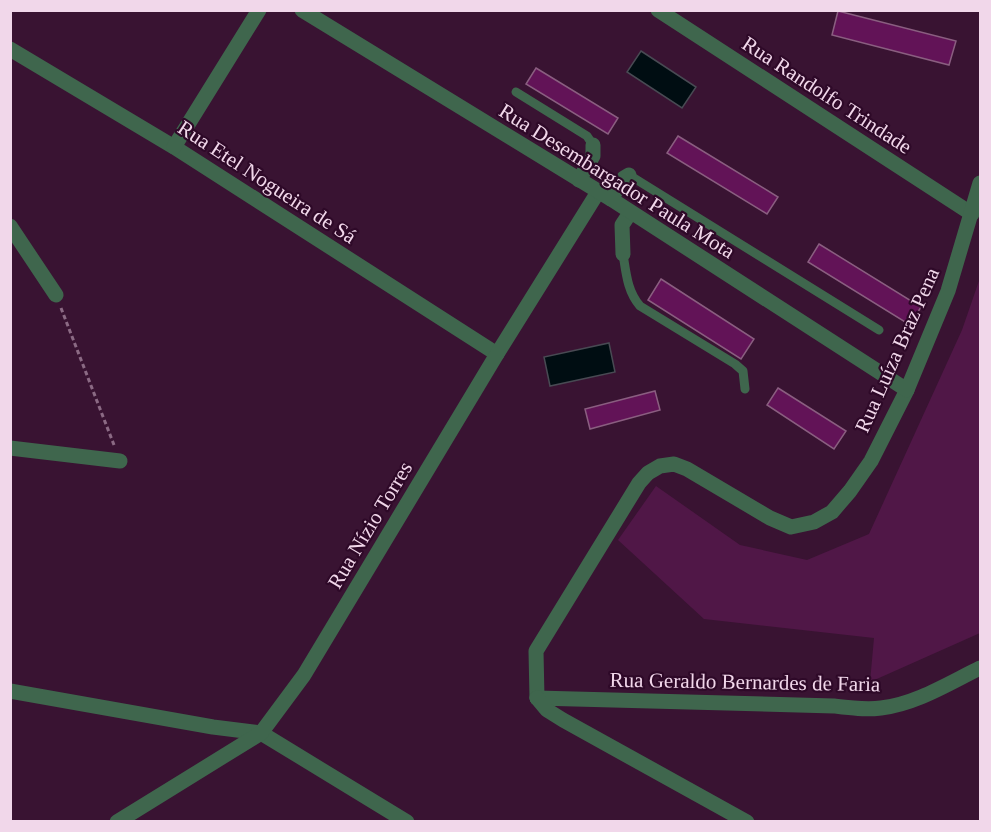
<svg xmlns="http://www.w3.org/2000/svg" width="991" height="832" font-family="'Times New Roman',serif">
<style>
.green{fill:#501747}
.water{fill:#000d12;stroke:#484a53;stroke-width:1.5}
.building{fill:#621357;stroke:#8a5e80;stroke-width:1.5}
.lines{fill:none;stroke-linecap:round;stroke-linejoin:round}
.path{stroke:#8b6a84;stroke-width:3;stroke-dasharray:4.5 3;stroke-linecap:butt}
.service{stroke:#3f664d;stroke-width:9}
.minor{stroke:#3f664d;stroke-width:15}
.tertiary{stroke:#3f664d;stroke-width:15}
.labels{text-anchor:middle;stroke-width:4.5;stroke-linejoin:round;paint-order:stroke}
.street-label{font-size:21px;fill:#f1d7ea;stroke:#2e0928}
</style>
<rect width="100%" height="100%" fill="#391332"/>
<polygon class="green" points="980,278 980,633 870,682 874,638 704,619 618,540 656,486 740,545 807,560 869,534 962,330"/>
<g class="water">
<polygon points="641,51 696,87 682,108 627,72"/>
<polygon points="609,343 615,372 550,386 544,357"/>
</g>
<g class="building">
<polygon points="838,11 956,41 949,65 832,35"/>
<polygon points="536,68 618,118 608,134 526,84"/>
<polygon points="678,136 778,197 767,214 667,153"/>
<polygon points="819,244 921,307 910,325 808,262"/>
<polygon points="661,279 754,339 741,359 648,300"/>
<polygon points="778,388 846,431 834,449 767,405"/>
<polygon points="655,391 660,410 590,429 585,409"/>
</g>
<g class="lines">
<polyline class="path" points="61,308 114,445"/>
<g class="service">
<polyline points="516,92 587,136 593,145"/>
<polyline points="629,175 879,330"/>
<path d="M 623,254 C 626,272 627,291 640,306 L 735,364 L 743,371 L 745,389"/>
</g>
<g class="minor">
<polyline points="658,10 972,214"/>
<polyline points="10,49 174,147 497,354"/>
<polyline points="174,147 259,10"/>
<polyline points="579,180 593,156 593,145"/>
<polyline points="611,199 624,178 629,175"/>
<polyline points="10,226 56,295"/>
<polyline points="623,254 622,225 630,213"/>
<polyline points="10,448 120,461"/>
<polyline points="10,691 213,727 261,733 407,822"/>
<polyline points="537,698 536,651 639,483 648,473 660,466 674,464 687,469 770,518 791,527 814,522 832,512 850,491 871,461 907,390"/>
<path d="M 537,698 L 834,706 C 850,708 865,710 881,708 C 916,704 949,683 980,668"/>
<polyline points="537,698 547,710 563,720 747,822"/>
<polyline points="117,822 261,733 304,675 497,354 598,192"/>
</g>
<polyline class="tertiary" points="302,10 611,199 907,390 948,291 980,183"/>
</g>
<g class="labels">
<g class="street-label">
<text transform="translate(827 95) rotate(33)" y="7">Rua Randolfo Trindade</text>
<text transform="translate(617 181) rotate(32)" y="7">Rua Desembargador Paula Mota</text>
<text transform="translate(267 182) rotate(33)" y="7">Rua Etel Nogueira de Sá</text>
<text transform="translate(897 350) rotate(-66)" y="7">Rua Luíza Braz Pena</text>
<text transform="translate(370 525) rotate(-59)" y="7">Rua Nízio Torres</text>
<text transform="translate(745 682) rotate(1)" y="7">Rua Geraldo Bernardes de Faria</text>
</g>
</g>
<rect width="991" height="832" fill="none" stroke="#f1d7ea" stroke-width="24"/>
</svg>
